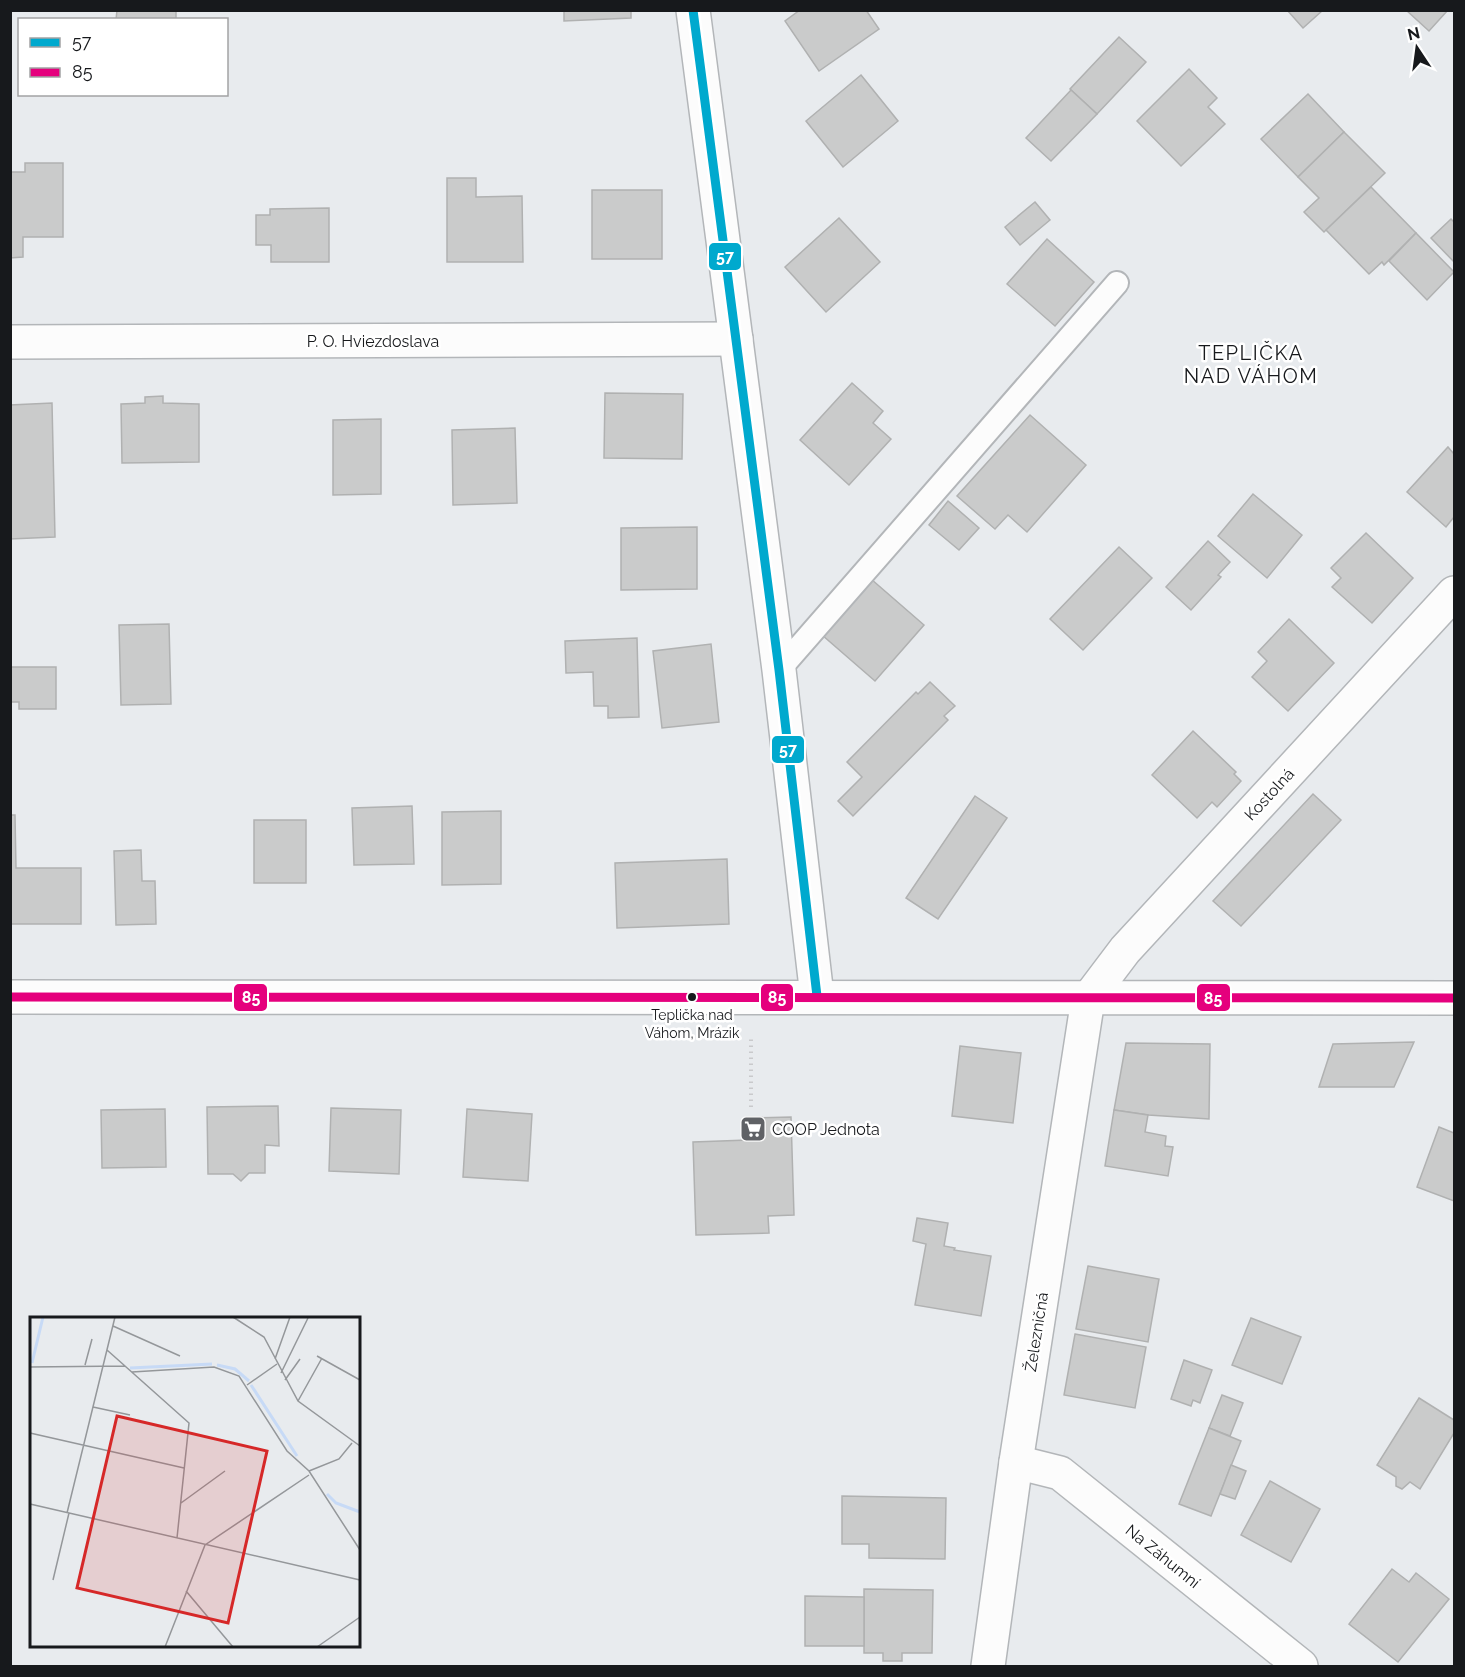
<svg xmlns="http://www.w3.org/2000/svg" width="1465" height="1677" font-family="Raleway,sans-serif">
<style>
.building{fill:#cacbcb;stroke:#b0b1b1;stroke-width:1.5}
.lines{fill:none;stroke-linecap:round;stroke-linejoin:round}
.service-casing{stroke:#b3b6b9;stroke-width:26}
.minor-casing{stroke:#b3b6b9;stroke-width:36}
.secondary-casing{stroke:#b3b6b9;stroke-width:36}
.path{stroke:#c9cacc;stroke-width:4;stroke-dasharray:1.5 4.5;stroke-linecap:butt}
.service{stroke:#fcfcfc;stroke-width:22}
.minor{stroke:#fcfcfc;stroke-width:33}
.secondary{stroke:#fcfcfc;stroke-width:33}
.bus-1-casing{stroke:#fff;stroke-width:14}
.bus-2-casing{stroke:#fff;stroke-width:14}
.bus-1{stroke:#00a9ce;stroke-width:9}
.bus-2{stroke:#e5007d;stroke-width:9}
.bus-dot{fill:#17191c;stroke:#fff;stroke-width:2}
.labels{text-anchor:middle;stroke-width:5;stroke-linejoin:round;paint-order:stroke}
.bus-label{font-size:14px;fill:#17191c;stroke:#fff}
.street-label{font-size:16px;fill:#17191c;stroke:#fff}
.poi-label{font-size:16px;fill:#17191c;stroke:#fff;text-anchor:start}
.quarter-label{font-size:20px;letter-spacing:1.5px;fill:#17191c;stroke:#fff}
.inset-river{fill:none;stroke:#c7daf6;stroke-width:3}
.inset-road{fill:none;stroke:#94979a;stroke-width:1.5}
.view{fill:#d62828;fill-opacity:0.15;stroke:#d62828;stroke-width:3}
.inset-edge{fill:none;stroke:#17191c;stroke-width:3}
.line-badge{stroke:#fff;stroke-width:2}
.badge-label{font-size:16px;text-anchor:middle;font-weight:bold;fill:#fff}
</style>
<rect width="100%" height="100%" fill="#e8ebee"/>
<g class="building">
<polygon points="117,10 176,10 176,20 116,20"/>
<polygon points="564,10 631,10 631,18 564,21"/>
<polygon points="800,10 866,10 879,29 819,71 785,21"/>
<polygon points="1287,10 1323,10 1303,28"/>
<polygon points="1406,10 1448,10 1429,31"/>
<polygon points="1119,37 1146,62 1097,114 1070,89"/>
<polygon points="1189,69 1217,98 1208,107 1225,124 1181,166 1137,121"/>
<polygon points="861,75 898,121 843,167 806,121"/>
<polygon points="1071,90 1097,114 1051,161 1026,138"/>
<polygon points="1308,94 1344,132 1298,177 1261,139"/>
<polygon points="1344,132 1385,173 1324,232 1304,212 1319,198 1298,177"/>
<polygon points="25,163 63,163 63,237 23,237 23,257 10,258 10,172 25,172"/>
<polygon points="447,178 476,178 476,197 522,196 523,262 447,262"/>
<polygon points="1371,187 1416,233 1384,265 1382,262 1369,274 1326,230"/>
<rect x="592" y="190" width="70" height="69"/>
<polygon points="1035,202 1050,220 1020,245 1005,227"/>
<polygon points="329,208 329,262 271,262 271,245 256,245 256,215 270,215 270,209"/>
<polygon points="839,218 880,262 826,312 785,267"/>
<polygon points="1451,219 1454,222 1454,262 1431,238"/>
<polygon points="1416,233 1454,272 1427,300 1389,261"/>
<polygon points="1047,239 1094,282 1055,326 1007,284"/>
<polygon points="852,383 883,411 873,423 891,439 849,485 800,440"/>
<polygon points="605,393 683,394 682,459 604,458"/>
<polygon points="163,396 163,403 199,404 199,462 122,463 121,404 145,403 145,397"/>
<polygon points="52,403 55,537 10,539 10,405"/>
<polygon points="1030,415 1086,465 1027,532 1008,515 995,529 957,496"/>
<polygon points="381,419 381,494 333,495 333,420"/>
<polygon points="515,428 517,503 453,505 452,430"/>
<polygon points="1448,447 1454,454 1454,517 1446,527 1407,492"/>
<polygon points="1253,494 1302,535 1267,578 1218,536"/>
<polygon points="948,501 979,528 959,550 929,525"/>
<polygon points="697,527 697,589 621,590 621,528"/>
<polygon points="1366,533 1413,578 1372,623 1332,587 1341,578 1331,568"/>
<polygon points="1208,541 1230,562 1218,575 1221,577 1191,610 1166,587"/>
<polygon points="1119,547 1152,578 1083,650 1050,619"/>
<polygon points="871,579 924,625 875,681 822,635"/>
<polygon points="1289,619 1334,663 1288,711 1252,677 1267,661 1258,652"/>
<polygon points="169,624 171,704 121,705 119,625"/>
<polygon points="637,638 639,717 608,718 608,706 594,706 593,672 566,673 565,641"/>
<polygon points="711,644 719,722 662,728 653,651"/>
<polygon points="10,667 56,667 56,709 19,709 19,702 10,702"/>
<polygon points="930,682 955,706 944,716 948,720 853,816 838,801 862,777 847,762 916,692 918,694"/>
<polygon points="1193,731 1236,772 1234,774 1241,781 1217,807 1212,802 1197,818 1152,775"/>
<polygon points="1313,794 1341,820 1241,926 1213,901"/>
<polygon points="975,796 1007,818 938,919 906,898"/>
<polygon points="412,806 414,864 354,865 352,808"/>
<polygon points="501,811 501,884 442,885 442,812"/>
<polygon points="10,815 15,815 16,868 81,868 81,924 10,924"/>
<rect x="254" y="820" width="52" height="63"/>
<polygon points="141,850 142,881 155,881 156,924 116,925 114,851"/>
<polygon points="727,859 729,924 617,928 615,863"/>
<polygon points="1414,1042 1394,1087 1319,1087 1333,1044"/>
<polygon points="1126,1043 1210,1044 1209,1119 1148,1115 1114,1110"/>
<polygon points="960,1046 1021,1053 1013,1123 952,1116"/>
<polygon points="278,1106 279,1146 265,1145 265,1173 249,1173 241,1181 233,1174 208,1174 207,1107"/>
<polygon points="331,1108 401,1110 399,1174 329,1171"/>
<polygon points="165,1109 166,1167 102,1168 101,1110"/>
<polygon points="467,1109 532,1114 528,1181 463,1177"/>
<polygon points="1114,1110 1148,1115 1145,1132 1166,1136 1165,1146 1173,1147 1168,1176 1105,1166"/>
<polygon points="791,1117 794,1215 768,1216 769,1233 696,1235 693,1142 748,1140 747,1118"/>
<polygon points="1439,1127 1454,1133 1454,1201 1417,1187"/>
<polygon points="917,1218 948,1223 944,1246 955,1248 954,1250 991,1256 981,1316 915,1305 926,1244 913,1241"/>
<polygon points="1088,1266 1159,1279 1148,1342 1076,1329"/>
<polygon points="1251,1318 1301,1337 1282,1384 1232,1365"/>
<polygon points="1075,1334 1146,1347 1135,1408 1064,1395"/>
<polygon points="1184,1360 1212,1370 1200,1403 1193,1400 1191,1406 1171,1399"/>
<polygon points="1222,1395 1243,1403 1230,1436 1209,1428"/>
<polygon points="1419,1398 1454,1420 1454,1433 1420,1489 1410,1482 1402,1489 1396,1486 1396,1477 1377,1465"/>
<polygon points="1209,1428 1241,1441 1211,1516 1179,1504"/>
<polygon points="1231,1465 1246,1471 1235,1499 1220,1494"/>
<polygon points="1270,1481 1320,1509 1291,1562 1241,1535"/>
<polygon points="842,1496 946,1498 945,1559 869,1558 869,1544 842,1544"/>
<polygon points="1392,1569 1409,1582 1416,1573 1449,1599 1398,1662 1349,1624"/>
<polygon points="864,1589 933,1590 932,1653 902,1653 902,1661 883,1661 883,1653 864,1653"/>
<polygon points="805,1596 864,1597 864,1646 805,1646"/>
</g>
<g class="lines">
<g class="service-casing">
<polyline id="service" points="779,670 1117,283"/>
</g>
<g class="minor-casing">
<g id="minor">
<polyline points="693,10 779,670 817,996"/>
<polyline points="10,342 736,339"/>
<polyline points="1016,1462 1060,1473 1301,1666"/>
<polyline points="988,1666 1016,1462 1088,999 1125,950 1454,593"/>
</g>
</g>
<g class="secondary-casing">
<polyline id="secondary" points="10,997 1454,998"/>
</g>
<polyline class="path" points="751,1107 751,1036"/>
<use href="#service" class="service"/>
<use href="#minor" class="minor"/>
<use href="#secondary" class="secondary"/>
<g class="bus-1-casing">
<polyline id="bus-1" points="693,10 779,670 817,996"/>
</g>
<g class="bus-2-casing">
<polyline id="bus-2" points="10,997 1454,998"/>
</g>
<use href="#bus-1" class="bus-1"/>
<use href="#bus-2" class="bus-2"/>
</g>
<defs>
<g id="supermarket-square" transform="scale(1.35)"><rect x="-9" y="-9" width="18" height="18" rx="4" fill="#606266" stroke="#fff"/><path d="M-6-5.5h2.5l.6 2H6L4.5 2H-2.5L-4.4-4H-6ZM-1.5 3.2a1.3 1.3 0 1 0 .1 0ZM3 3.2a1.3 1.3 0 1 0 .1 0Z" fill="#fff"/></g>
</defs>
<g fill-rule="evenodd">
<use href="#supermarket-square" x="753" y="1129"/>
</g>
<circle class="bus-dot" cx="692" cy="997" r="5"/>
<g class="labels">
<g class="bus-label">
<text x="692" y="1020">Teplička nad<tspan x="692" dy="18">Váhom, Mrázik</tspan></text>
</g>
<g class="street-label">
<text x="373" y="347">P. O. Hviezdoslava</text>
<text transform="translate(1269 794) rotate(-47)" y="6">Kostolná</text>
<text transform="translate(1036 1332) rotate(-81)" y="6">Železničná</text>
<text transform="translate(1163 1556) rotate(39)" y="6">Na Záhumní</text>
</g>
<g class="poi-label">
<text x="772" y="1135">COOP Jednota</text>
</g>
<g class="quarter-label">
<text x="1251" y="360">TEPLIČKA<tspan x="1251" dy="23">NAD VÁHOM</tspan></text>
</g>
</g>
<g transform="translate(30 1317)">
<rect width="330" height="330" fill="#e8ebee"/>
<path class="inset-river" d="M 2,46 L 13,0M 187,48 L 205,52 L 219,64M 100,51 L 182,47M 221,68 L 267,139M 297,177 L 306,186 L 330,195"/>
<path class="inset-road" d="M 203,0 L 234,20 L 268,84 L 330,129M 83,9 L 150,39M 77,33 L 159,106 L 147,221M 287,39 L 330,63M 245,42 L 260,0M 55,48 L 62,22M 0,50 L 95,49M 102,55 L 184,50 L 209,59 L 257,134 L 279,154 L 330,233M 251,56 L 278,1M 255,63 L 270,42M 217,68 L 247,47M 268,84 L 292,41M 63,90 L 100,98M 0,116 L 154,151M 279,154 L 309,142 L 322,126M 151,186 L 195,154M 0,187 L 330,263M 37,196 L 85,0M 23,263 L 39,196M 156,274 L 203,330M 135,330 L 175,228 L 279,158M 287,330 L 330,300"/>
<path class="view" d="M 87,99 L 237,134 L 198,306 L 47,271 Z"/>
<rect width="330" height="330" class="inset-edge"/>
</g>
<g class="line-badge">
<rect x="708" y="242" width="34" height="29" rx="6" fill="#00a9ce"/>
<rect x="771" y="735" width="34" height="29" rx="6" fill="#00a9ce"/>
<rect x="233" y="983" width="35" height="29" rx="6" fill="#e5007d"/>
<rect x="760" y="983" width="34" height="29" rx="6" fill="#e5007d"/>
<rect x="1196" y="983" width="35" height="29" rx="6" fill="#e5007d"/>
</g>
<g class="badge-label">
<text x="725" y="262">57</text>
<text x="788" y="755">57</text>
<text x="251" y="1003">85</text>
<text x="777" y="1003">85</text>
<text x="1213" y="1004">85</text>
</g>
<rect width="1465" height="1677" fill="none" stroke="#17191c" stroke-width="24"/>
<rect x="18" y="18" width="210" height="78" fill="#ffffff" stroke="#a2a3a4" stroke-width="1.5"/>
<rect x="30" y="38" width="30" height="9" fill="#00a9ce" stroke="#a2a3a4" stroke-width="1.5"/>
<text x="72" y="48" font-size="18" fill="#17191c">57</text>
<rect x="30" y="68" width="30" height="9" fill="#e5007d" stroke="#a2a3a4" stroke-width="1.5"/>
<text x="72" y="78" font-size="18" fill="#17191c">85</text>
<g transform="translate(1417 48) rotate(347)" stroke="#ffffff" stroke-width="4.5" paint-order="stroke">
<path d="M0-4.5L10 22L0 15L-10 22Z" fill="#17191c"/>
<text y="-9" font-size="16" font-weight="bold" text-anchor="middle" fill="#17191c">N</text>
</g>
</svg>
